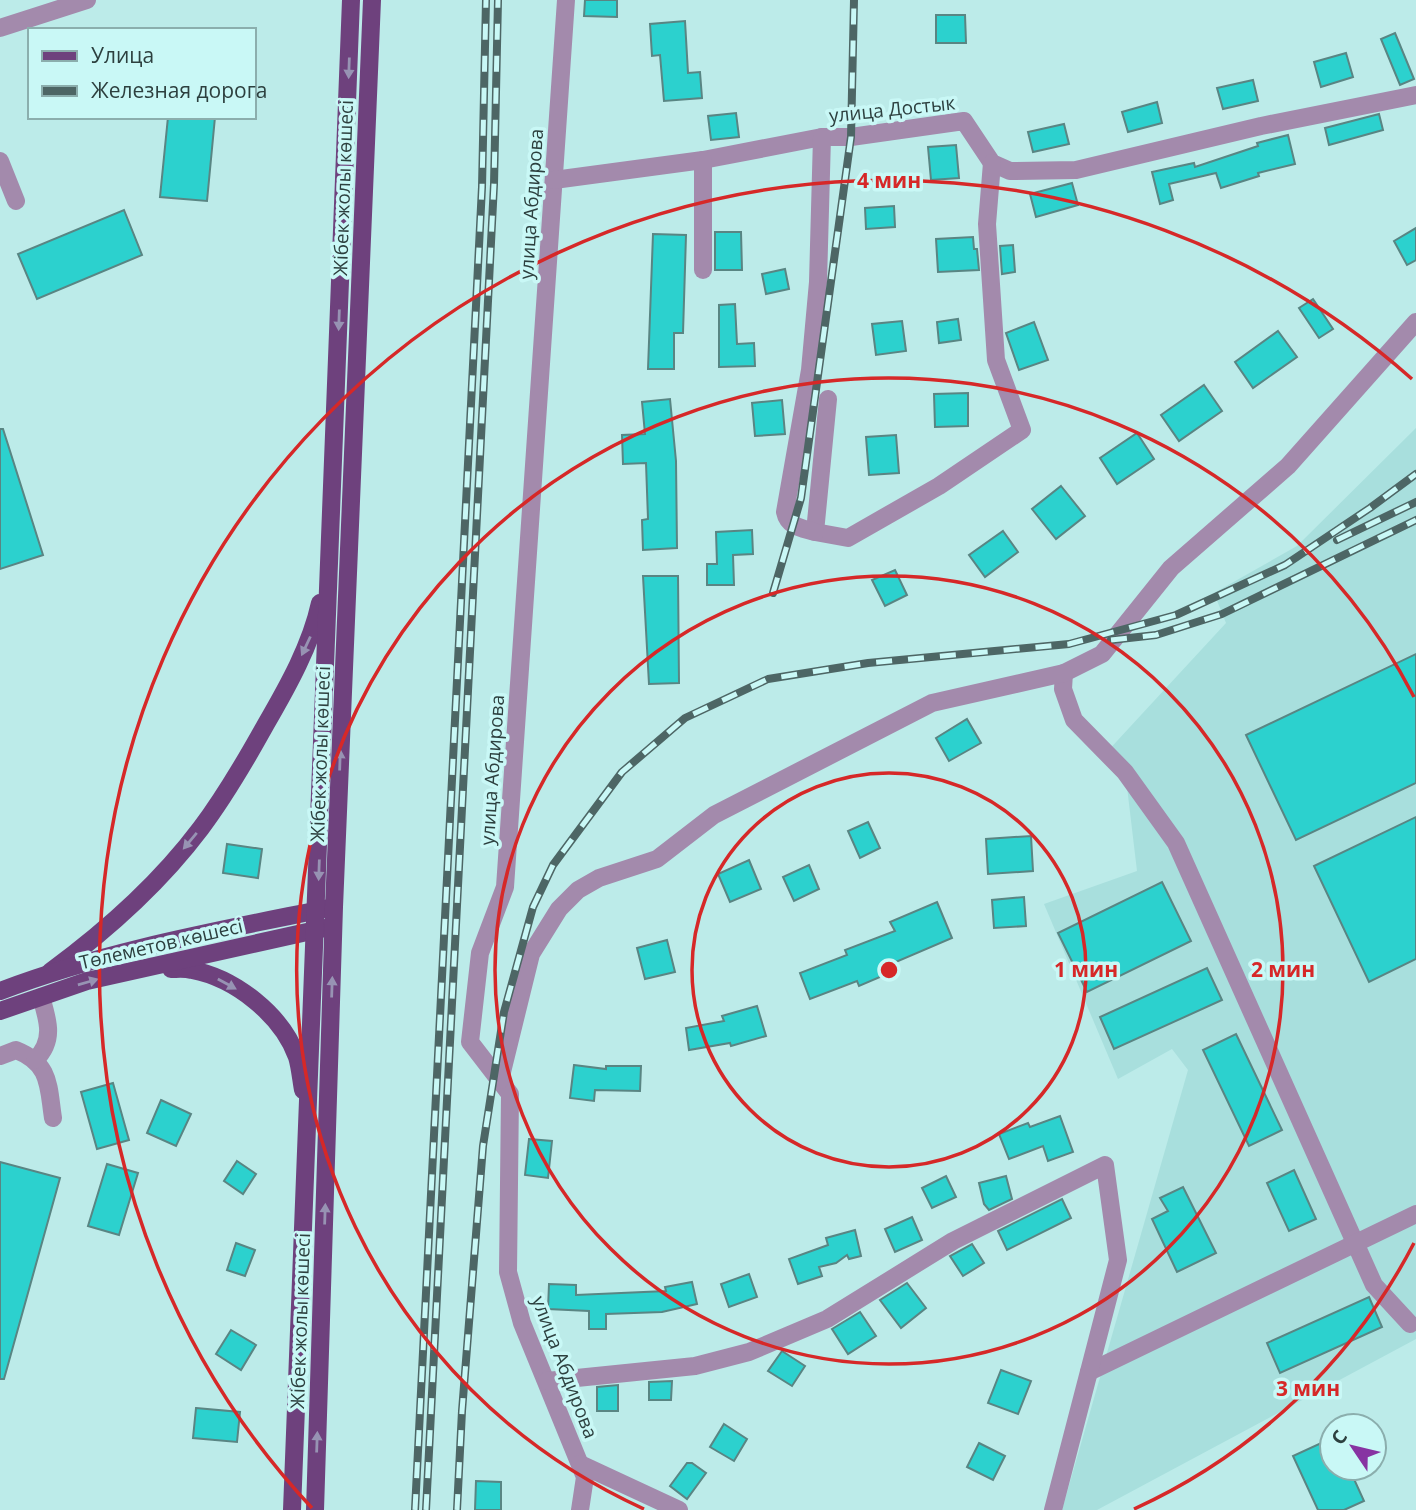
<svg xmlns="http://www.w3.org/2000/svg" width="1416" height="1510" font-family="'Open Sans',sans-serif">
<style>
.built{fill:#a8dfdd}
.building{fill:#2cd1ce;stroke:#598583;stroke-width:2}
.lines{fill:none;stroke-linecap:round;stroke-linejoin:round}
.minor{stroke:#a38aac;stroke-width:18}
.major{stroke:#6e417d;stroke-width:18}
.rail-casing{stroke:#4d6665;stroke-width:8}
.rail{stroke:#c9f8f6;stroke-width:5;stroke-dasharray:16;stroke-linecap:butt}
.oneway{fill:#9793b3}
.ring{fill:none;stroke:#d62828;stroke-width:3.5}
.labels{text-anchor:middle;stroke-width:7;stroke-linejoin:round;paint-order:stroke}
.street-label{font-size:19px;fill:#2d403f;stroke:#c9f8f6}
.centre{fill:#d62828;stroke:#c9f8f6;stroke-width:3.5}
.ring-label{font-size:21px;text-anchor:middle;font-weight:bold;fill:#d62828;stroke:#c9f8f6;stroke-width:7;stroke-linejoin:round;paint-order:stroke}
</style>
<rect width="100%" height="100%" fill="#bcebe9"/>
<polygon class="built" points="1416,428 1416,1339 1097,1510 1062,1510 1188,1070 1172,1049 1118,1079 1044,904 1137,871 1127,787 1105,754 1226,623 1214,593 1297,546"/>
<g class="building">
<polygon points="585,0 617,0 617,17 584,16"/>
<polygon points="936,15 965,15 966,43 936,43"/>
<polygon points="685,21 688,73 700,72 702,98 664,101 660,55 652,56 650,24"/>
<polygon points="1395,33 1414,79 1400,85 1381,39"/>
<polygon points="1346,53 1353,77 1321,87 1314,62"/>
<polygon points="1253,80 1258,101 1223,109 1217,88"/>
<polygon points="1157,102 1162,123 1128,132 1122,112"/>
<polygon points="736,113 739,137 711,140 708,116"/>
<polygon points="1379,114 1383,130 1329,145 1325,128"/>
<polygon points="168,117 215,117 207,201 160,197"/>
<polygon points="1064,124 1069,144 1033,152 1028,132"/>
<polygon points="1288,135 1295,164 1258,173 1259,176 1221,188 1216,173 1169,184 1173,200 1160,204 1152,172 1194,163 1195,167 1258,146 1257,143"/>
<polygon points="956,145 959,178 931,180 928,147"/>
<polygon points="1072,183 1078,205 1036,217 1030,194"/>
<polygon points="894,206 895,227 866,229 865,208"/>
<polygon points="124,210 142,255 37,299 18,254"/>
<polygon points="1416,228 1416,260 1407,265 1394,241"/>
<polygon points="715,232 741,232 742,270 715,270"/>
<polygon points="653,234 686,235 683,333 674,333 674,369 648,369"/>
<polygon points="973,237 974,249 977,249 979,270 938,272 936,239"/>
<polygon points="1013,245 1015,272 1002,274 1000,246"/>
<polygon points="785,269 789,289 766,294 762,274"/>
<polygon points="1313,299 1333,329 1319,338 1299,308"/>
<polygon points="735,304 737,344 754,343 755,366 719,367 719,305"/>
<polygon points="958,319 961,340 939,343 937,322"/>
<polygon points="902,321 906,351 876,355 872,324"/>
<polygon points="1034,322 1048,360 1019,370 1006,333"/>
<polygon points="1278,331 1297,357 1253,388 1235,362"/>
<polygon points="1204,385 1222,411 1179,441 1161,415"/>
<polygon points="968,393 968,426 935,427 934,394"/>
<polygon points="670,399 676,461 677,548 643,550 642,520 648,519 646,463 623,464 622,435 645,434 642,402"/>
<polygon points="782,400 785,434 755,436 752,403"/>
<polygon points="0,429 3,429 43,555 0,569"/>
<polygon points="1137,433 1154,459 1117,484 1100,458"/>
<polygon points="896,435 899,473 869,475 866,437"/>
<polygon points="1061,486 1085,516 1056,539 1032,509"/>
<polygon points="752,530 753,554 733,555 734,585 707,585 707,564 717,564 716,532"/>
<polygon points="1003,531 1018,552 985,577 969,555"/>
<polygon points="895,570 907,595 885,606 872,580"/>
<polygon points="643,576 678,576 679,683 649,684"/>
<polygon points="1416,654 1416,783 1296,840 1246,735"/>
<polygon points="967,719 981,743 949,761 936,738"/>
<polygon points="1416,817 1416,959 1369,982 1314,866"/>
<polygon points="868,822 880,848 860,858 848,831"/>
<polygon points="1031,836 1033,871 988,874 986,839"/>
<polygon points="227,844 262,849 258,878 223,873"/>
<polygon points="749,860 761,889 730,902 718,874"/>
<polygon points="809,865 819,889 794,901 783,877"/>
<polygon points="1162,882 1191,941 1087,992 1058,933"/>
<polygon points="1024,897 1026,926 994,928 992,900"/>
<polygon points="937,902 952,938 884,967 887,974 859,986 857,981 810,999 800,973 847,955 845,950 895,931 890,922"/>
<polygon points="667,940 675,972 645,979 637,948"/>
<polygon points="1207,968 1222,1000 1114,1049 1100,1017"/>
<polygon points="757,1006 766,1036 731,1046 730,1043 689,1050 686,1028 724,1021 722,1016"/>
<polygon points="1236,1034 1282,1130 1249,1146 1203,1050"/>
<polygon points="574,1065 606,1069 606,1066 641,1066 640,1091 595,1090 594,1101 570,1098"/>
<polygon points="113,1083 129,1140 97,1149 81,1092"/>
<polygon points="161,1100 191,1114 176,1146 147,1133"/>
<polygon points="1060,1116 1073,1152 1048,1161 1043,1146 1009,1159 999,1134 1028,1123 1030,1127"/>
<polygon points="529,1139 552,1141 548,1178 525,1175"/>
<polygon points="237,1161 256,1174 243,1194 224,1181"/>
<polygon points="0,1162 60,1178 4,1379 0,1379"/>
<polygon points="107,1164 138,1173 119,1235 88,1226"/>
<polygon points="1294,1170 1316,1219 1289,1231 1267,1183"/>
<polygon points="946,1176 956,1197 932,1208 922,1188"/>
<polygon points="1006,1176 1012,1199 989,1210 984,1204 979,1183"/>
<polygon points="1183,1187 1216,1253 1177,1272 1152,1219 1168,1211 1160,1198"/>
<polygon points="1062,1199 1071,1218 1007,1250 998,1231"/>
<polygon points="912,1217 922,1240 895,1252 885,1229"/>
<polygon points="855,1230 861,1256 849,1259 847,1255 836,1263 819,1267 822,1276 798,1284 789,1259 828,1245 826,1238"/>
<polygon points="236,1243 255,1250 245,1276 227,1270"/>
<polygon points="972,1244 984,1263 963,1276 950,1256"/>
<polygon points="749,1274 757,1297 729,1307 721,1284"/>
<polygon points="692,1282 697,1304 662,1312 606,1314 606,1329 589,1329 589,1311 548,1309 549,1284 576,1285 576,1295 666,1291 665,1287"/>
<polygon points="907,1283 926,1308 901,1328 880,1300"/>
<polygon points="1369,1297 1382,1327 1280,1373 1267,1343"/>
<polygon points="860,1312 876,1336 848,1354 832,1329"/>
<polygon points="231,1330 256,1345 241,1370 216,1354"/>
<polygon points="782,1351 805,1366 792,1386 768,1371"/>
<polygon points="1001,1370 1031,1381 1018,1414 988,1403"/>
<polygon points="672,1381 671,1400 649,1400 649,1382"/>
<polygon points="618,1385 618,1411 597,1411 597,1387"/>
<polygon points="196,1408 240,1412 237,1442 193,1438"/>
<polygon points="724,1424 747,1439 734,1461 710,1447"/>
<polygon points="1332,1438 1332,1468 1349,1468 1364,1501 1344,1510 1318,1510 1293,1456"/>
<polygon points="979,1443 1005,1456 993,1480 967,1467"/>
<polygon points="687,1463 692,1463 706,1473 687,1499 670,1486"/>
<polygon points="476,1481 501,1482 501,1510 475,1510"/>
</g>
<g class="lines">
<g class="minor">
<polyline points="566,0 505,887 480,953 470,1042 510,1094 508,1272 522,1323 585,1477 580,1510"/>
<polyline points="0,28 87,0"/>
<polyline points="0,161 16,201"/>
<polyline points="554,180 703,160 822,137 851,137 964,121 992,163 1010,171 1076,170 1261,126 1416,95"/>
<polyline points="703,270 703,160"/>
<polyline points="828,399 815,532 848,538 939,486 1022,430 996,360 987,224 992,163"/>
<path d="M 815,532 C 802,528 788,527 785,512 L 810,370 L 818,282 L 822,137"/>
<polyline points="1064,673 1063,689 1074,720 1125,772 1176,843 1374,1285 1410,1324"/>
<path d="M 0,1056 L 16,1050 C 51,1064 48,1086 53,1118"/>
<path d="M 35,1060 C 55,1041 48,1020 41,997"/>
<polyline points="500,1080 531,954 559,909 578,890 599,878 657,859 714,815 932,703 1064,673 1102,654 1171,568 1288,466 1416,322"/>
<polyline points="1089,1372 1416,1214"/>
<polyline points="547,1381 695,1366 749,1352 827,1319 953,1241 1105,1165 1118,1260 1053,1510"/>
<polyline points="580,1464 679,1510"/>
</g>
<g class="major">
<path d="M 171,969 C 177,969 185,968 192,970 C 235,978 282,1015 297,1057 C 300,1067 301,1079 303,1090"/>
<path d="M 50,972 C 106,931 159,884 201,828 C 225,796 246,760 266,724 C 288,686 311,645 320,603"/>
<path d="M 0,991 C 108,950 216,931 329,908"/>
<polyline points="0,1011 87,981 325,928"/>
<polyline points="292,1510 351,0"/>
<polyline points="315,1510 334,907 372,0"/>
</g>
<g class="rail-casing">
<g id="rail">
<polyline points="1337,540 1416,502"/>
<polyline points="773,593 801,498 851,137 854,0"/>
<polyline points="1111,640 1156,635 1222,614 1416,520"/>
<polyline points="415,1510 482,187 486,0"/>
<polyline points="426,1510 494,184 498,0"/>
<polyline points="457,1510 462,1411 483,1146 504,1012 533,907 553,865 622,772 685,718 768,679 868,663 1069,644 1176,615 1285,565 1370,508 1416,474"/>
</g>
</g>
<use href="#rail" class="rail"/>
</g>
<defs><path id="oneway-solid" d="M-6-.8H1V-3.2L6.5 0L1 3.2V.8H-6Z" transform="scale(1.75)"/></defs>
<g class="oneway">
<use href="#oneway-solid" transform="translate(349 68) rotate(92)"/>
<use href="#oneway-solid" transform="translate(339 320) rotate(92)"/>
<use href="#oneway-solid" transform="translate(306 646) rotate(115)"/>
<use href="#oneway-solid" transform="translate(340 760) rotate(-88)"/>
<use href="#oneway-solid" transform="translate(190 841) rotate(130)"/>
<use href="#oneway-solid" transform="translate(319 870) rotate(92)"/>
<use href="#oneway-solid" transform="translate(88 982) rotate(-16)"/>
<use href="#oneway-solid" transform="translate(227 984) rotate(29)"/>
<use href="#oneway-solid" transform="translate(332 987) rotate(-88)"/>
<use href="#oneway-solid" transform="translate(325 1214) rotate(-88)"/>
<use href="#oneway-solid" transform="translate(317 1442) rotate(-88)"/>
</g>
<g class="ring">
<circle cx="889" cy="970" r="197"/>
<circle cx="889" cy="970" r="394"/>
<path d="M1414 1243A592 592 0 0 1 1134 1509M644 1509A592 592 0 1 1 1414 697"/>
<path d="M312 1508A789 789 0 0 1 1412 379"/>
</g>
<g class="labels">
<g class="street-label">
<text transform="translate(892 109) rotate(-6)" y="7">улица Достык</text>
<text transform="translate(343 188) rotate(-88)" y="7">Жібек жолы көшесі</text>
<text transform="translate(531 204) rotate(-86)" y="7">улица Абдирова</text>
<text transform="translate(320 754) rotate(-88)" y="7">Жібек жолы көшесі</text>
<text transform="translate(492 770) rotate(-86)" y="7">улица Абдирова</text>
<text transform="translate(161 944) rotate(-13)" y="7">Төлеметов көшесі</text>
<text transform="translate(300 1321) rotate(-88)" y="7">Жібек жолы көшесі</text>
<text transform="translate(565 1367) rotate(69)" y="7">улица Абдирова</text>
</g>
</g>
<circle cx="889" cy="970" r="10" class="centre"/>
<g class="ring-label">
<text x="889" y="188">4 мин</text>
<text x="1086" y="977">1 мин</text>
<text x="1283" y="977">2 мин</text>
<text x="1308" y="1396">3 мин</text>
</g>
<rect x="28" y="28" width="228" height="91" fill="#c9f8f6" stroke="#8baead" stroke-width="2"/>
<rect x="42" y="51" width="35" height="10" fill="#6e417d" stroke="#8baead" stroke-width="2"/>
<text x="91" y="63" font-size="21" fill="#2d403f">Улица</text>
<rect x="42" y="86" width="35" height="10" fill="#4d6665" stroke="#8baead" stroke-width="2"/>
<text x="91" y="98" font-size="21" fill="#2d403f">Железная дорога</text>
<g transform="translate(1353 1447) rotate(305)"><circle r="33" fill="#c9f8f6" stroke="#8baead" stroke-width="2"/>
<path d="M0-5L12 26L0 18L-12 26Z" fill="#8733a2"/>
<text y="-10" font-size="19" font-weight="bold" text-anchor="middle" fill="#2d403f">С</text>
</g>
</svg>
